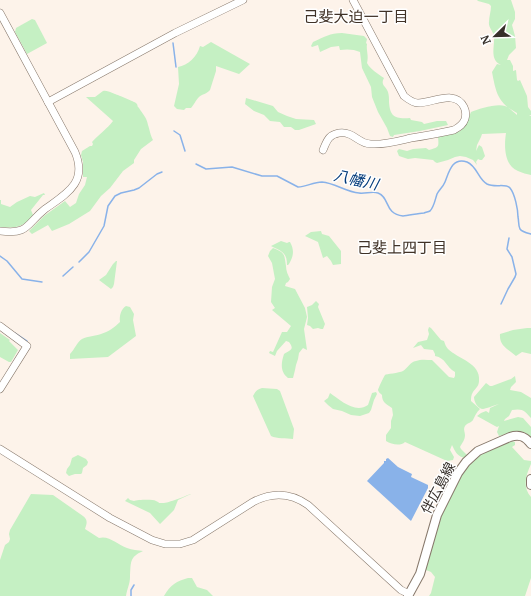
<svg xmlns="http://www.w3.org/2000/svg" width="531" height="596" font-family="Merriweather,'Noto Sans JP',serif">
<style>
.green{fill:#c5f0c3}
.water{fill:#89b2e9}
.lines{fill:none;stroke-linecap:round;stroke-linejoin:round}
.stream{stroke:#89b2e9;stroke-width:1.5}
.minor-casing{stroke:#87786b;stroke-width:8}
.major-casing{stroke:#87786b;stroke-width:10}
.minor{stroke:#fff;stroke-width:7}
.major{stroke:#fff;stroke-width:8}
.labels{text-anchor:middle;stroke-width:3;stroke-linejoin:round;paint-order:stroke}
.street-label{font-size:14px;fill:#362f2a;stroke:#fff}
.neighbourhood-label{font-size:15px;fill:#403227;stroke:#fff}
.water-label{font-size:15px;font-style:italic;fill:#033b7b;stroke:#fff}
</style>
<rect width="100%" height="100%" fill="#fdf3ea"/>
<g class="green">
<path d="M 477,0 L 511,0 L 515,12 L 515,19 L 512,25 L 515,36 L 516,48 L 509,55 L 507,60 L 510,60 L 513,66 L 513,71 L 516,70 L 517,80 L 518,81 L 520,80 L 527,96 L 528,107 L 531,111 L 531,115 L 529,115 L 531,116 L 531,175 C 527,174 522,173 518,171 C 504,165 504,146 506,133 L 482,134 L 481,137 L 477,145 L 476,151 L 479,145 L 482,147 L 485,156 L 482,160 L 480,160 L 478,159 L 476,162 L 477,165 L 473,160 L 466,157 L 460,156 L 455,157 L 448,160 L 437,163 L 435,162 L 433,160 L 415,158 L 408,159 L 399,156 L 397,151 L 399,149 L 407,151 L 413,149 L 426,148 L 429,150 C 439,147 439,147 438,137 L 460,131 C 466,126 468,119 471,112 C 478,109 497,103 505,106 C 510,108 513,112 517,115 L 517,113 C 498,103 496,93 492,72 L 497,64 L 501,65 C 489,60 495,46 494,36 C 493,31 488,27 489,22 C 489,17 491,11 491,6 L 489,4 L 478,1 Z"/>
<polygon points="32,19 35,20 47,43 27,54 15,32 16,28"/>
<path d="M 342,33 L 364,36 L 367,39 L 366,43 L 367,44 C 366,50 369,56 367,63 C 370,69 378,74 384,78 C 380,85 386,86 388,92 C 389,95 389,99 389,102 C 390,117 395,119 410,118 L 411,120 L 422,122 L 424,124 L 437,121 L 446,121 L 448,125 L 420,131 L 394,135 L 393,137 L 390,136 L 387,128 L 378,112 L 372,97 L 371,87 L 362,68 L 360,52 C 354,49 346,49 340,50 L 339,46 L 331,47 L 320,52 L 318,45 L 312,47 L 311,46 L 313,42 C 324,37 330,33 342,33 Z"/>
<path d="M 211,42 L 250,64 L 239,74 L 216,66 L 216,71 L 210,90 C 207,94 202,94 199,97 C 195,101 194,105 191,108 L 186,108 L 184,110 L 177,109 L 174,106 L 179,84 L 178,67 C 188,65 197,57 200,46 L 203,47 Z"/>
<path d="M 103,91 C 108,90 111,93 115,94 C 118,95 135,102 136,103 C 139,106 136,105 139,108 C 142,113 147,118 148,125 C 150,131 150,134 153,140 L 141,149 L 134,160 L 134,163 L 123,171 L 110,188 L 101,196 L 90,211 L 69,224 L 52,231 L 48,225 L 32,234 L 29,231 L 44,216 L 65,201 L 70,207 L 76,203 L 79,194 L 85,185 L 87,177 L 83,177 L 83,162 L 81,155 L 82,151 L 90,146 L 92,146 L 93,144 L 92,142 C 98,135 107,129 113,121 L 86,97 L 95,97 Z"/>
<polygon points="246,98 273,106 278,112 287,116 296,119 314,120 316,124 299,130 295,130 291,127 284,127 280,122 270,121 264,115 254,111 245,104"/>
<path d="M 44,193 L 45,195 L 43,195 L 31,210 L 33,215 C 23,228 15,228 0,227 L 0,200 L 1,200 L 1,204 L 10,207 L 17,202 L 30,196 L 35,197 Z"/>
<polygon points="321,231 322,234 329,236 341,251 341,264 333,265 331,261 327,256 323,258 318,242 305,236 311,232"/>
<path d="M 281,241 L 287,243 L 289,242 L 290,242 C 295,251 293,257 289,264 L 288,265 L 287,265 C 287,251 280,251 271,246 Z"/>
<path d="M 273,248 C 285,253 284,253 286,266 C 286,271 288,275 290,279 L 288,282 L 286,283 L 285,286 L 295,289 L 305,308 L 307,317 L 304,329 L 307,350 L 303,348 L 299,353 L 298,359 L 296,365 L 295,370 L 293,378 L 288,378 C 280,372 281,363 284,354 C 290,350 295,350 289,342 L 286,341 L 277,351 L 275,356 L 269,353 L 270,351 L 273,352 L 282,332 L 287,332 L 291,326 L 272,310 L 275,308 L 271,302 L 272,287 L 275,279 L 272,263 L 268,256 L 270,251 Z"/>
<polygon points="116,261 117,261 114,284 113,287 111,289 99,280 106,275 113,264"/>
<polygon points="316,301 319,304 318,307 325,324 323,329 321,329 318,328 313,329 310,326 307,325 308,318 307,307 312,305"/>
<path d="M 126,306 L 130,307 L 134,314 L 133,320 L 136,336 L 108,357 L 70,359 L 70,354 C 75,349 77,342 82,339 C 88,336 95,336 101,334 C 108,332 115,327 120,322 C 119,316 121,309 126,306 Z"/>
<path d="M 429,327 L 431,328 L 441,340 L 444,341 C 445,344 446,347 448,349 C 458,359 481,363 479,381 C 479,386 475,389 473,392 C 471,395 471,398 471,401 L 480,409 C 476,413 475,416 473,420 C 471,423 467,423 465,426 C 463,429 465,432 465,435 C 465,440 462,443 460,447 L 461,449 L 467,455 L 466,458 C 457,457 455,451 452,445 L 450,450 L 454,457 L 453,460 L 447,461 L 405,442 C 401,446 392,445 386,441 L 386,435 L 391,428 L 391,421 L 393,415 L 392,408 C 386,404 382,402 382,395 C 380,393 379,393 378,390 C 378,389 384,376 385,375 C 386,374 399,373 403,371 C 408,368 410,362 416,361 C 421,359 427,360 432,360 L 449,377 L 454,378 L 455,376 L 455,372 C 446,367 446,358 435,356 L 435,354 L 433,350 L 424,349 L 421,345 L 413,348 L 418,342 L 427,340 L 429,334 L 428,330 Z"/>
<path d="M 527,328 L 531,328 L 531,354 L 522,352 L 516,356 C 508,349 499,346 500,334 L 513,330 Z"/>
<polygon points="0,333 10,340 9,341 18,350 11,362 9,362 0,357"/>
<path d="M 515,376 L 516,382 L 511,387 L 510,390 L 521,392 L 531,398 L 531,418 C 525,411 523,408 512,410 L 509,416 L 505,419 L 504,421 L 518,417 L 523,418 L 531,427 L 531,437 C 518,426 512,433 499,436 L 497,432 L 499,426 L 497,427 L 495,426 L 477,416 L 481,413 L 486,411 L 489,413 L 490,408 L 499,404 C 495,405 485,409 483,409 C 478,409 474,402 474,397 L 486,383 L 490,386 L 492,386 L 511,379 Z"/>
<path d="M 262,388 L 277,389 L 280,391 L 294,429 L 293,439 C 286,438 277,439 271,436 L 253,396 C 255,392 257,389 262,388 Z"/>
<path d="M 376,392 L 377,394 L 374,400 L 371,410 L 369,413 L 360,416 L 351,415 L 342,411 L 333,409 L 328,405 L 324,401 L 328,398 L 330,393 C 340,400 355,414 368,405 L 372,393 Z"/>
<path d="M 511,441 L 515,442 L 515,445 L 512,447 L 524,460 L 531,461 L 531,464 C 526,475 522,487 531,497 L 531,578 L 525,596 L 429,596 L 431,593 L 435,577 L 431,572 L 426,570 L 425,567 L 439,517 L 457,478 L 475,457 L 487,450 Z"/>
<polygon points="78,455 86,459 88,462 87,465 83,468 82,473 81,474 75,474 69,476 66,473 67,469 70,465 72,458"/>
<path d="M 31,494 L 53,495 L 83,516 C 88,520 87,523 85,529 L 99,538 C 109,535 118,545 127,548 C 132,550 138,550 143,551 C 129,557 131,563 130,577 C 130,584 127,589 126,596 L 0,596 L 0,560 L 5,545 L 9,542 L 10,539 L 9,534 L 10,530 Z"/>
<path d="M 190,494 L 191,494 L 178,500 L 174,510 L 160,524 L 150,513 L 125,501 L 128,498 L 130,500 L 134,501 C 137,500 152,499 156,501 C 161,503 157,503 162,503 C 166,504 186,496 190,494 Z"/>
<path d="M 188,578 L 192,578 L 197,587 L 207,590 L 213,596 L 164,596 C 170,585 177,581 188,578 Z"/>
</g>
<polygon class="water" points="388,458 398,467 412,474 411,477 428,485 428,488 411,521 367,481 384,463 384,461 386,461 386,459"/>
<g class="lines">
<g class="stream">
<polyline points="173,43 176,67"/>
<polyline points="174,131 180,135 185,151"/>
<path d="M 196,164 L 206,169 L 232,167 L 262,176 L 277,176 L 298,187 C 306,187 313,182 322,182 C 335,183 346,192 359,193 C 365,194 372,191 378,193 C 390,197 384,214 403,216 C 408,216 418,213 424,213 C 426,212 428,212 430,211 C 434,207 435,200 437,194 C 439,190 443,187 445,182 C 449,172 452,157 467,162 C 477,166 478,179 487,184 C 495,188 506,183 510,188 C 515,194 518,210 518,217 C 519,221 518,225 520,229 C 522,232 527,233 531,234"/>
<polyline points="0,256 7,261 22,279 42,282"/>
<polyline points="79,262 89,252 104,226 108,206 115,196 121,193 134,190 139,188 157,174 162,172"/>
<polyline points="63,276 73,267"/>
<polyline points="501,304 508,289 515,277 516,274 512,257 507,249 509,238"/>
<polyline points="15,333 27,341"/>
<polyline points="131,596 131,590 134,585"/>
</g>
<g class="minor-casing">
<g id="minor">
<path d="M 0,13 L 75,152 C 88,183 66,194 45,209 C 26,224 29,235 0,231"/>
<polyline points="48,102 175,33 243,0"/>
<path d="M 323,150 C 327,141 328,135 339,133 C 354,131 358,144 371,144 C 384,145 398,141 411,138 C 425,136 440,133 454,130 C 459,127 463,125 465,119 C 466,115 466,111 464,107 C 455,89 433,103 418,103 C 413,103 409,100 404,96 L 353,0"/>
<polyline points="0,326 27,346 0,389"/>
<path d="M 0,449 L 110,518 L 152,540 L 165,544 L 180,544 L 193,540 L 253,502 C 272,492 291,493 308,505 L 401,590 L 409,594"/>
</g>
</g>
<g class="major-casing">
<g id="major">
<polyline points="531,479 531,485"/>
<path d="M 408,596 L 420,574 L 437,515 L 458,473 L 466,462 L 478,451 L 510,437 C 519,434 525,436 531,444"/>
</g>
</g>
<use href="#minor" class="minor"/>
<use href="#major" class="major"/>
</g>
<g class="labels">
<g class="street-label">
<text transform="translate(438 488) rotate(-62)" y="5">伴広島線</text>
</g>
<g class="neighbourhood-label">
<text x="356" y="22">己斐大迫一丁目</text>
<text x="402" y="253">己斐上四丁目</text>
</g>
<g class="water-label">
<text transform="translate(356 180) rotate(13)" y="5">八幡川</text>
</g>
</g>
<g transform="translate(495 36) rotate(247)" stroke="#ffffff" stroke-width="3" paint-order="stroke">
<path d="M0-3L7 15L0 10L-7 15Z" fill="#362f2a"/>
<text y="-6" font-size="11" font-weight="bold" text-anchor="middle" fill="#362f2a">N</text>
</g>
</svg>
